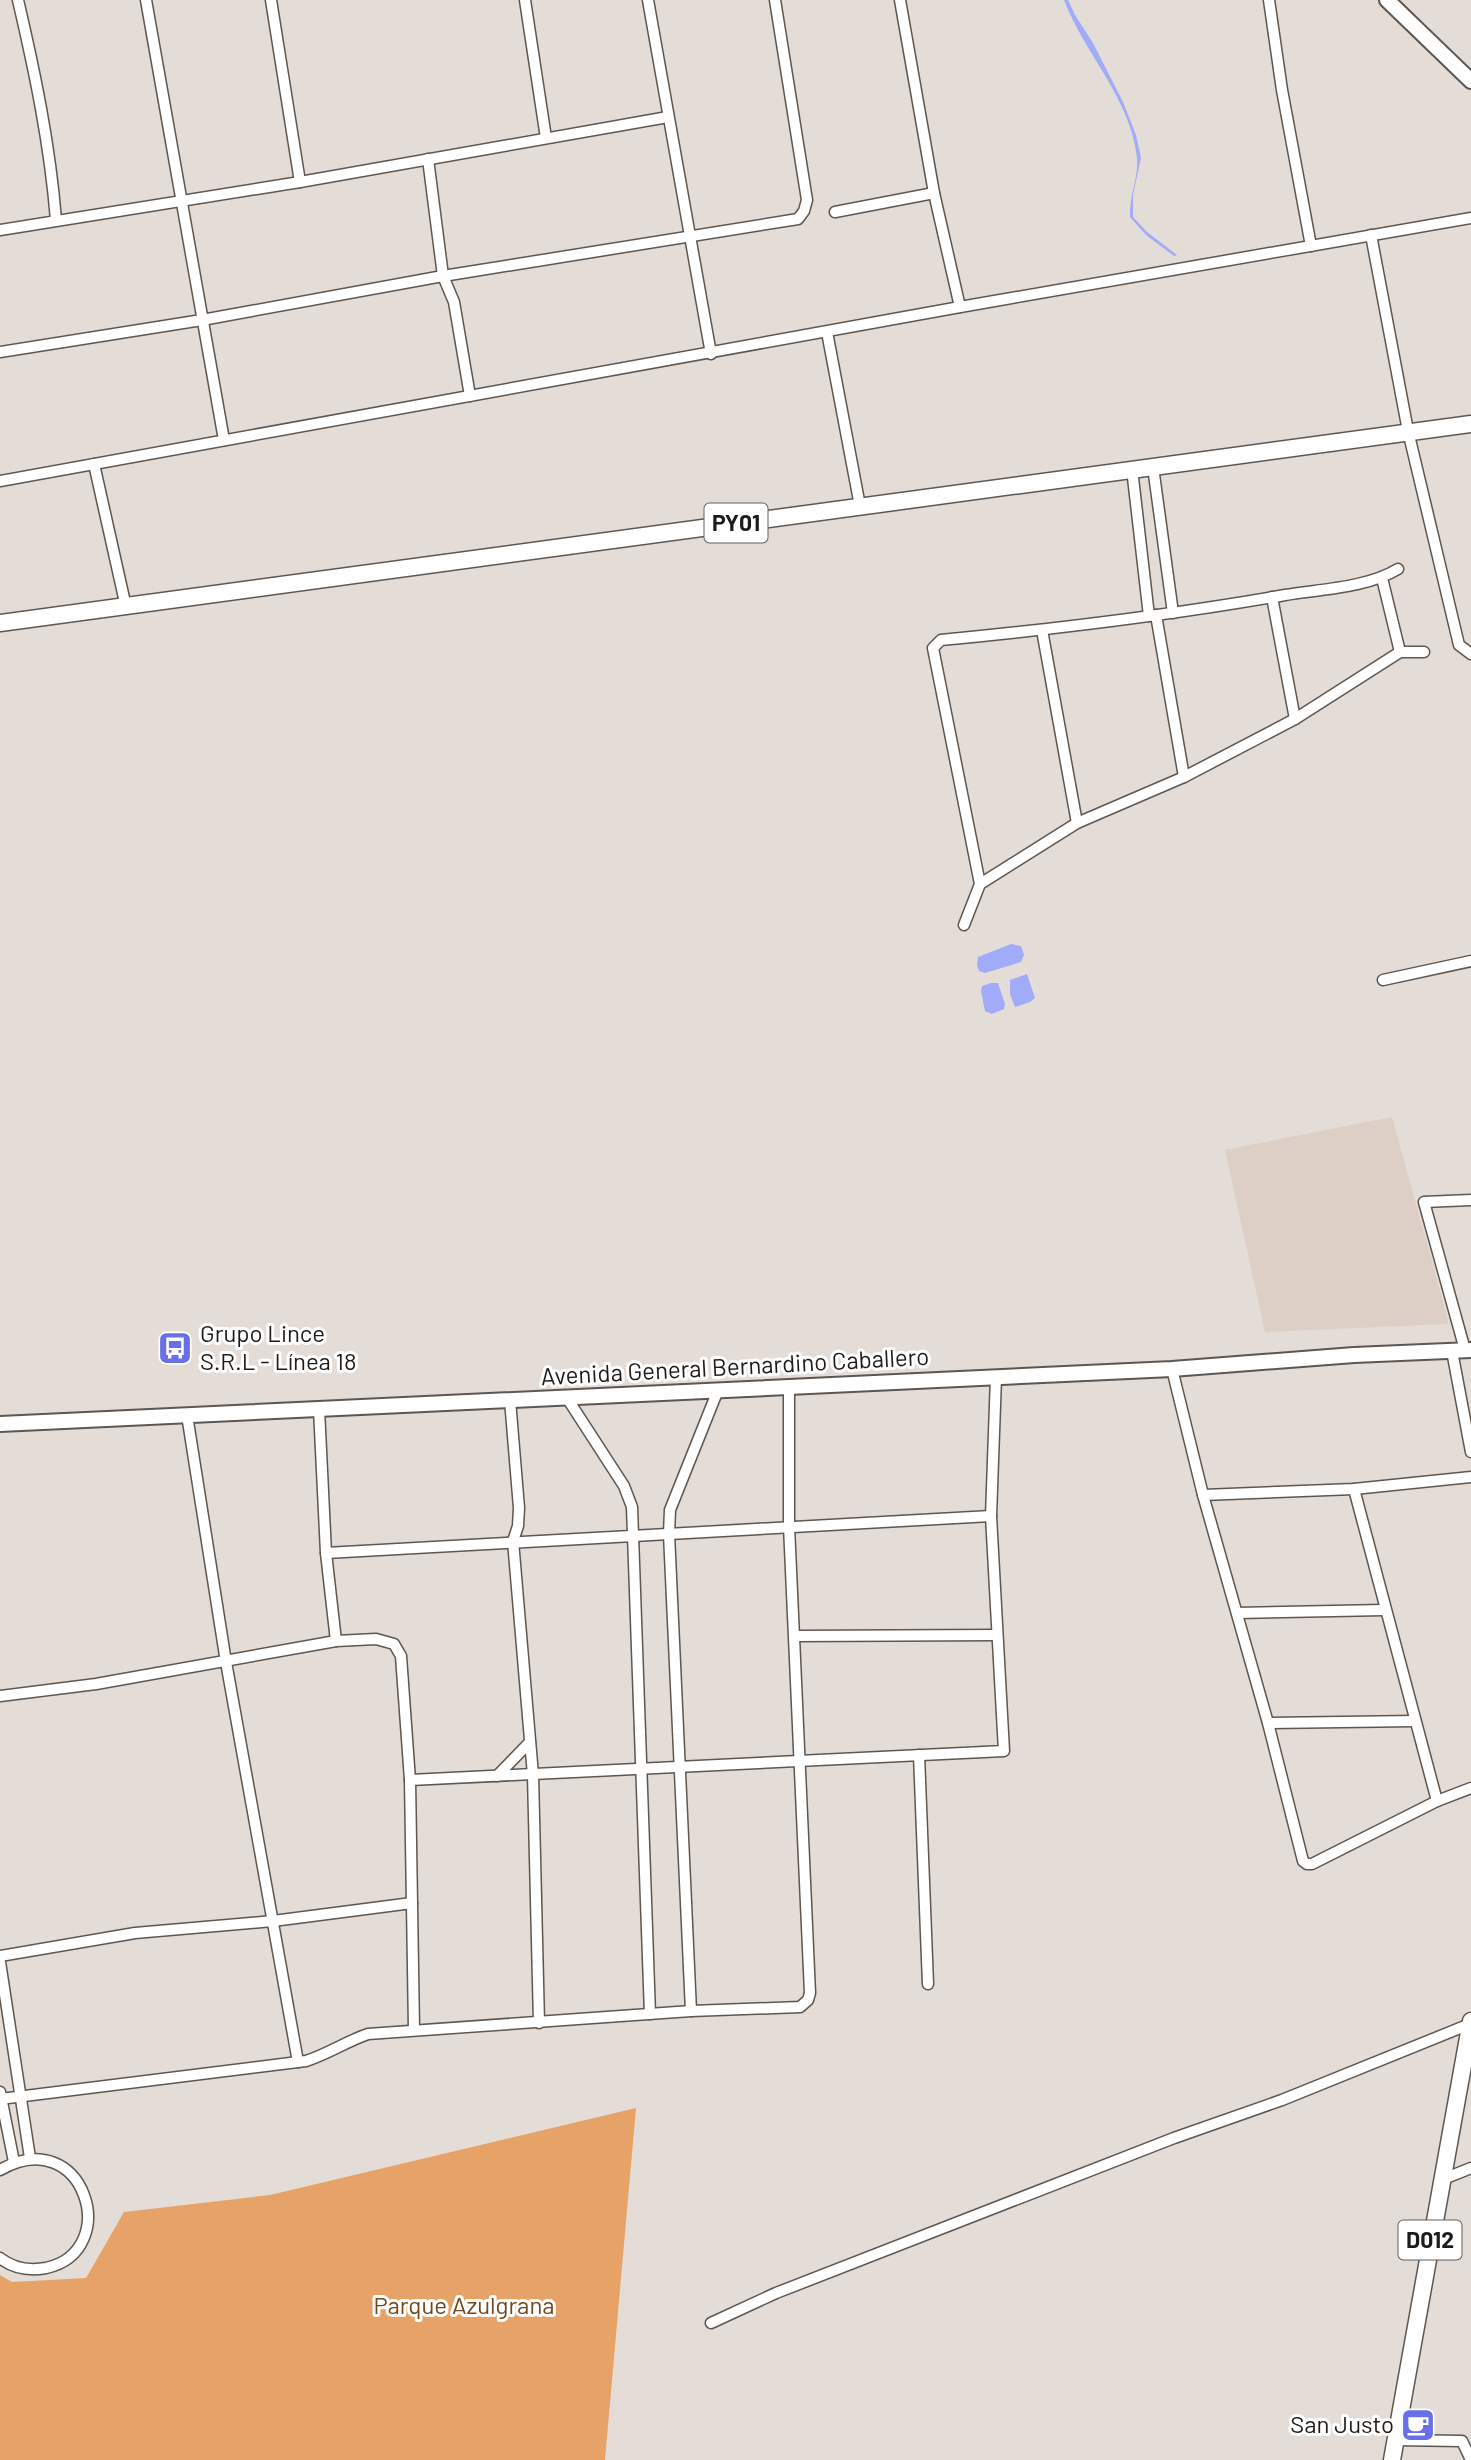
<svg xmlns="http://www.w3.org/2000/svg" width="1471" height="2460" font-family="Barlow,sans-serif">
<style>
.built{fill:#ddcfc5}
.green{fill:#e7a367}
.water{fill:#a0abfa}
.lines{fill:none;stroke-linecap:round;stroke-linejoin:round}
.minor-casing{stroke:#5d5651;stroke-width:13}
.secondary-casing{stroke:#5d5651;stroke-width:18}
.primary-casing{stroke:#5d5651;stroke-width:19}
.trunk-casing{stroke:#5d5651;stroke-width:19}
.minor{stroke:#fff;stroke-width:10}
.secondary{stroke:#fff;stroke-width:14}
.primary{stroke:#fff;stroke-width:16}
.trunk{stroke:#fff;stroke-width:16}
.labels{text-anchor:middle;stroke-width:6;stroke-linejoin:round;paint-order:stroke}
.shield{fill:#fff;stroke:#62605f;stroke-width:2}
.shield-label{font-size:23px;font-weight:bold;fill:#1e1c1a}
.poi-label{font-size:24px;fill:#1e1c1a;stroke:#fff;text-anchor:start}
.street-label{font-size:24px;fill:#1e1c1a;stroke:#fff}
.park-label{font-size:24px;fill:#754619;stroke:#fff}
</style>
<rect width="100%" height="100%" fill="#e4dcd6"/>
<polygon class="built" points="1392,1117 1449,1324 1265,1332 1225,1150"/>
<polygon class="green" points="636,2108 605,2460 0,2460 0,2275 12,2282 86,2278 124,2212 270,2195"/>
<g class="water">
<path d="M 1064,0 L 1068,0 L 1075,15 L 1093,43 L 1123,102 L 1136,135 L 1141,158 L 1133,195 L 1133,217 L 1147,232 L 1177,255 L 1174,256 L 1146,235 L 1130,217 C 1129,196 1139,177 1137,158 C 1131,99 1084,53 1064,0 Z"/>
<polygon points="1011,944 1021,946 1024,955 1021,962 985,973 979,971 977,965 978,957"/>
<polygon points="1027,974 1035,998 1030,1002 1015,1007 1010,994 1010,980"/>
<polygon points="991,983 998,983 1005,1004 1004,1009 992,1014 985,1011 981,991 982,986"/>
</g>
<g class="lines">
<g class="minor-casing">
<g id="minor">
<path d="M 18,0 C 35,73 50,145 56,220"/>
<polyline points="146,0 224,440"/>
<polyline points="271,0 300,182"/>
<polyline points="525,0 546,138"/>
<polyline points="648,0 711,354"/>
<polyline points="900,0 934,193 960,307"/>
<polyline points="1269,0 1282,90 1311,246"/>
<polyline points="428,159 443,276 454,302 470,396"/>
<polyline points="835,212 934,193"/>
<polyline points="0,230 300,182 668,117"/>
<polyline points="1371,235 1408,431 1459,645 1471,654"/>
<polyline points="827,332 860,506"/>
<polyline points="0,352 202,320 443,276 798,219 804,211 807,200 775,0"/>
<polyline points="94,464 126,607"/>
<polyline points="1153,467 1173,613"/>
<polyline points="1132,469 1149,616"/>
<polyline points="0,481 960,307 1471,218"/>
<polyline points="1382,578 1400,652"/>
<polyline points="1272,597 1295,719"/>
<polyline points="1156,615 1184,777"/>
<polyline points="1042,630 1077,823"/>
<path d="M 980,884 L 933,648 L 941,640 C 1056,629 1171,615 1285,595 C 1322,589 1366,588 1398,569"/>
<polyline points="964,925 980,884 1077,823 1184,777 1295,719 1400,652 1424,652"/>
<polyline points="1383,980 1471,961"/>
<polyline points="1465,1350 1424,1202 1471,1200"/>
<polyline points="1452,1351 1471,1452"/>
<polyline points="1172,1369 1203,1495 1268,1723 1303,1861 1307,1864 1312,1864 1437,1801 1471,1788"/>
<polyline points="567,1398 624,1486 632,1507 650,2014"/>
<polyline points="510,1400 519,1508 518,1526 513,1541 533,1775 539,2023"/>
<polyline points="319,1409 326,1553 336,1641"/>
<polyline points="187,1415 226,1662 298,2062"/>
<polyline points="1354,1489 1437,1801"/>
<polyline points="1203,1495 1354,1489 1471,1477"/>
<polyline points="326,1553 991,1516"/>
<polyline points="1237,1613 1384,1610"/>
<polyline points="795,1636 997,1635"/>
<polyline points="0,1696 96,1684 336,1641 376,1639 394,1644 401,1656 410,1780 414,2030"/>
<polyline points="1268,1723 1415,1721"/>
<polyline points="919,1755 928,1984"/>
<polyline points="497,1776 530,1742"/>
<polyline points="410,1780 1004,1751 991,1516 996,1377"/>
<polyline points="0,1956 135,1933 273,1921 412,1903"/>
<polyline points="0,1962 30,2158"/>
<polyline points="691,2011 669,1534 670,1510 718,1390"/>
<polyline points="0,2092 14,2162"/>
<path d="M 0,2099 L 306,2061 C 328,2054 347,2041 368,2034 L 691,2011 L 800,2007 L 808,2000 L 810,1993 L 789,1526 L 789,1387"/>
<path d="M 0,2170 C 84,2122 124,2251 46,2268 C 29,2271 14,2269 0,2258"/>
<polyline points="1441,2180 1471,2168"/>
<polyline points="711,2323 776,2293 1174,2138 1282,2100 1470,2024"/>
<polyline points="1395,2440 1462,2441 1471,2460"/>
</g>
</g>
<g class="secondary-casing">
<g id="secondary">
<polyline points="1387,0 1471,81"/>
<polyline points="0,1424 1172,1369 1354,1355 1471,1350"/>
</g>
</g>
<g class="primary-casing">
<polyline id="primary" points="1392,2460 1471,2021"/>
</g>
<g class="trunk-casing">
<polyline id="trunk" points="0,623 1471,424"/>
</g>
<use href="#minor" class="minor"/>
<use href="#secondary" class="secondary"/>
<use href="#primary" class="primary"/>
<use href="#trunk" class="trunk"/>
</g>
<defs>
<g id="bus-square" transform="scale(1.75)"><rect x="-9" y="-9" width="18" height="18" rx="4" fill="#686fe8" stroke="#fff"/><path d="M-5-6H5V4H4V6H2V4H-2V6H-4V4H-5ZM-3.5-4V0h7V-4ZM-3.5 1.2v1.5H-2V1.2ZM2 1.2v1.5H3.5V1.2Z" fill="#fff"/></g>
<g id="cafe-square" transform="scale(1.75)"><rect x="-9" y="-9" width="18" height="18" rx="4" fill="#686fe8" stroke="#fff"/><path d="M-5.5-4.5H6V0H3Q3 3.5 0 3.5H-2.5Q-5.5 3.5-5.5 0ZM3-3.2v2h1.7v-2ZM-6 4.5H4V6H-6Z" fill="#fff"/></g>
</defs>
<g fill-rule="evenodd">
<use href="#bus-square" x="175" y="1348"/>
<use href="#cafe-square" x="1418" y="2425"/>
</g>
<g class="labels">
<g class="shield">
<rect x="704.5" y="503.5" width="63" height="39" rx="5"/>
<rect x="1398.5" y="2220.5" width="63" height="39" rx="5"/>
</g>
<g class="shield-label">
<text x="736" y="531">PY01</text>
<text x="1430" y="2248">D012</text>
</g>
<g class="poi-label">
<text x="200" y="1342">Grupo Lince<tspan x="200" dy="28">S.R.L - Línea 18</tspan></text>
<text x="1394" y="2433" text-anchor="end">San Justo</text>
</g>
<g class="street-label">
<text transform="translate(735 1367) rotate(-3)" y="8">Avenida General Bernardino Caballero</text>
</g>
<g class="park-label">
<text x="464" y="2314">Parque Azulgrana</text>
</g>
</g>
</svg>
